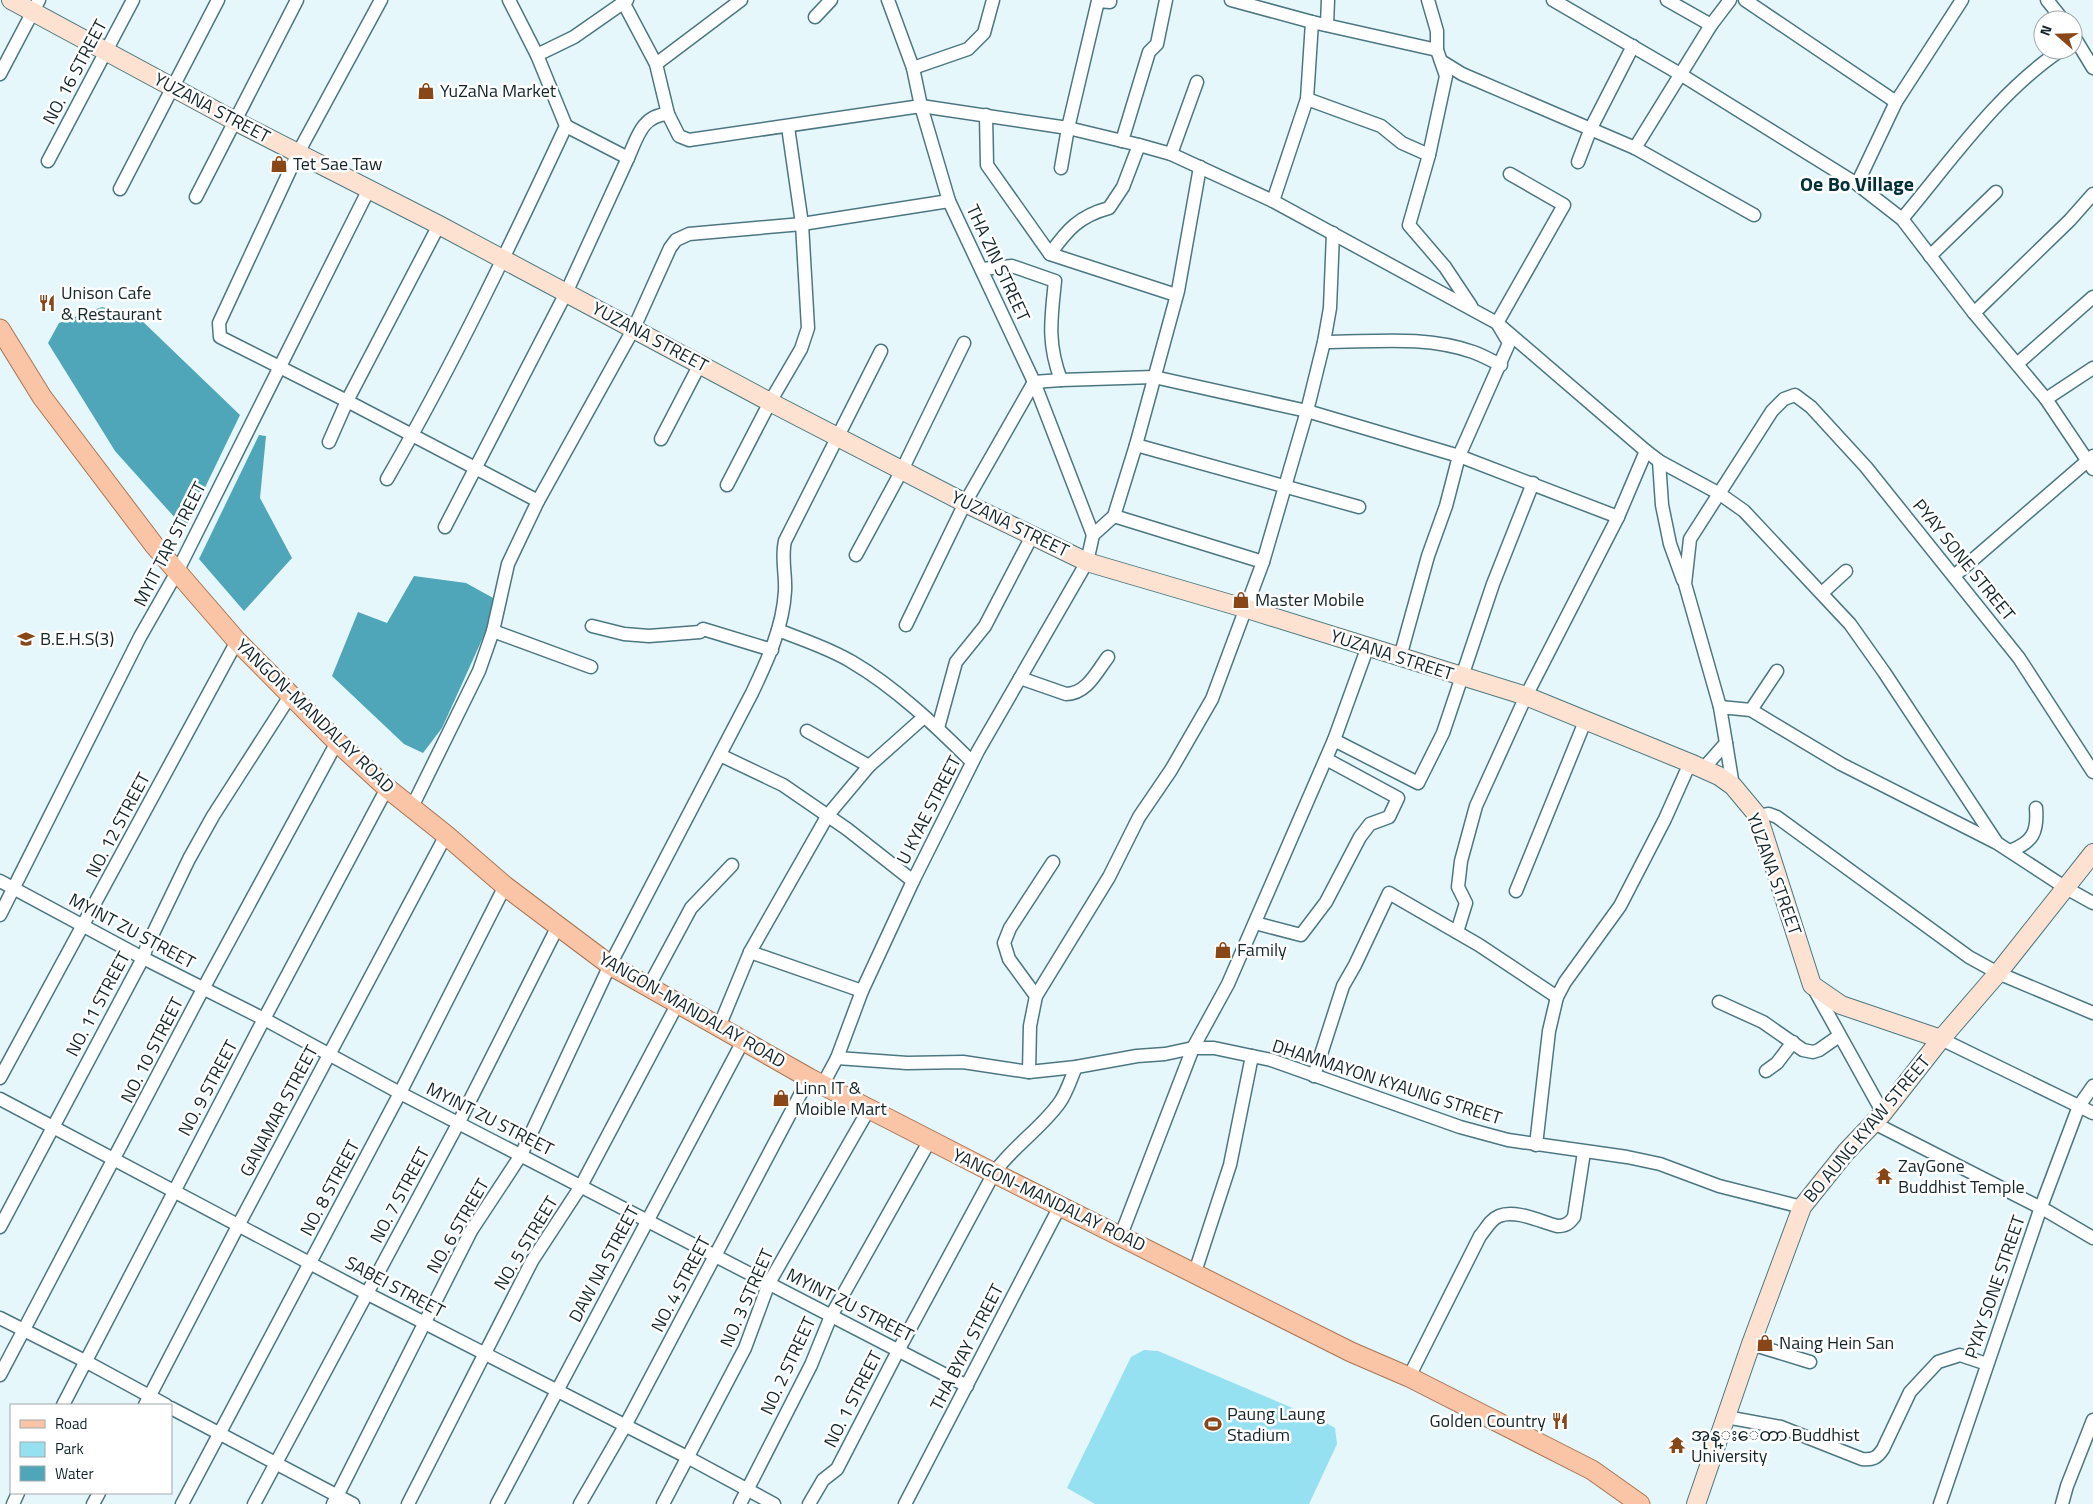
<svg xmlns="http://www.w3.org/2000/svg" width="2093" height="1504" font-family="'Titillium Web','Noto Sans Myanmar',sans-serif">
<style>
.green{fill:#95e0f1}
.water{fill:#4fa6b8}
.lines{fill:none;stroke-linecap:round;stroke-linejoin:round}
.street-casing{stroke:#4c7781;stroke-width:15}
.secondary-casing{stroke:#4c7781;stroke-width:20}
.primary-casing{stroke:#a87554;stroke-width:21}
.street{stroke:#fff;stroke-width:12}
.secondary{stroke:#fde2d2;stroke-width:18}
.primary{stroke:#fac5a6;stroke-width:19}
.labels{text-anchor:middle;stroke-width:5;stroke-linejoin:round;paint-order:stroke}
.street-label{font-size:18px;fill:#14262a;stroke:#fff}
.poi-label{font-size:18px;fill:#14262a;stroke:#fff;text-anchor:start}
.quarter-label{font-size:20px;font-weight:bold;fill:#003139;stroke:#fff}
</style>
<rect width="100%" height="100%" fill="#e5f7fb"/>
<polygon class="green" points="1144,1350 1158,1351 1321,1420 1335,1428 1337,1444 1309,1504 1095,1504 1067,1488 1131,1357"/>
<g class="water">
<polygon points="102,307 138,317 240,415 185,529 115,451 48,343 59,323"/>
<polygon points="259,435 266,436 260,498 292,558 244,611 199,559"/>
<polygon points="414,576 466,583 495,599 485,633 442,728 423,753 404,744 332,676 358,612 387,623"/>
</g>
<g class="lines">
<g class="street-casing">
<g id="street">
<polyline points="381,0 298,153 219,323 220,337 347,401 538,501"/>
<polyline points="622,0 656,64 668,114"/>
<polyline points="888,0 913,68 921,106 949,201 1034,382 1093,535"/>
<polyline points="1231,0 1312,22 1437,50"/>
<polyline points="1428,0 1437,31 1437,50 1446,76 1429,155 1409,225 1445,267 1471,306"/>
<polyline points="1553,0 1680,74 1857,184 1902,219 1974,313 2046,399 2093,469"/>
<polyline points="1667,0 1711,25"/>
<polyline points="1745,0 1896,102"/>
<polyline points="2047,0 2063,20"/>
<polyline points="815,17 831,0"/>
<polyline points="1327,25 1328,0"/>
<polyline points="2073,35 2093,68"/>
<polyline points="537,55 574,37 627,0"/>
<polyline points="1441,61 1462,74 1635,148 1754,215"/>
<polyline points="656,64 741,0"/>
<polyline points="913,68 968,49 984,33 993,0"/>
<polyline points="0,74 39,0"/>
<polyline points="1307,99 1381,126 1402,143 1429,155"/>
<polyline points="986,115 987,165 1050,254 1176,295"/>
<path d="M 566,126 L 628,158 C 637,138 642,115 668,114 L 679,136 L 689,140 L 921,106 L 1068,128 L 1139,145 L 1171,154 L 1273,201 L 1497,323 L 1646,451 L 1659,461 L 1720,494 L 1744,511 L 1850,624 L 1884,672 L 1997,843 L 2066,888 L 2093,903"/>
<polyline points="1122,141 1149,52 1157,44 1166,0"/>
<polyline points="1635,148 1711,25 1730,0"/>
<polyline points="1171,154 1197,82"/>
<polyline points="48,161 133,0"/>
<polyline points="1578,162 1591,128 1633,46"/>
<polyline points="1061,168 1068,128 1098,1 1110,2 1110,0"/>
<polyline points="1857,184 1896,102 1962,0"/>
<polyline points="120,189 218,0"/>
<polyline points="196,197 297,0"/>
<polyline points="1273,201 1307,99 1312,22"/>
<path d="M 1902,219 C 1951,161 1997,93 2061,50"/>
<path d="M 1050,254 C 1067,230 1079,216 1109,208 L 1123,187 L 1139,145"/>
<polyline points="1930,256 1996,192"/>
<path d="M 982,269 L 1012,266 L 1055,281 C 1051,319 1047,343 1061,380 L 1154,377 L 1307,411 L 1459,456 L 1618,517"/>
<polyline points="1974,313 2070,220 2093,194"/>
<path d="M 1324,342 C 1373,342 1425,335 1473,352 C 1482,355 1492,361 1501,365"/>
<polyline points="2017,364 2093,297"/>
<polyline points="2046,399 2093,368"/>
<polyline points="661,439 700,364"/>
<polyline points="329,442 347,401 439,225"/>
<polyline points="1136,445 1359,507"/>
<polyline points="1659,461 1662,505 1670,544 1683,580"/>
<path d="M 387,479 C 453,365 510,246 566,126 L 537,55 L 509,0"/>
<polyline points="727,485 770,402 801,349 808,328 802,224 788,127"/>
<polyline points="1114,516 1263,562"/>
<polyline points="445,527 566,293 628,158"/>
<polyline points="856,555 902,470 964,343"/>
<polyline points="1954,576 2093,456"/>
<polyline points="1822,593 1846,571"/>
<polyline points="906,625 965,503 1034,382 1061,380"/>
<polyline points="592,626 624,634 649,636 700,632 703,629 772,650"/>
<path d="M 778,630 C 803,640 829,648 852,662 C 895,687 937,727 972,762"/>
<polyline points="493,631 591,667"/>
<polyline points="1400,657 1428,556 1446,506 1459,456 1509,343 1497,323 1564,205 1510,174"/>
<path d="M 1020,678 L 1066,694 C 1087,694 1097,671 1108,657"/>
<polyline points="1720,707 1685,584 1690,539 1772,411 1784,399 1795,395 1811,407 1866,467 2019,658 2093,772"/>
<polyline points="1751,710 1777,671"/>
<polyline points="938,728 956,662 985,626 1032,536"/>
<polyline points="807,731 869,766"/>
<polyline points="1334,740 1418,783 1443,733 1493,584 1533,483"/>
<polyline points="1726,743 1733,786"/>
<polyline points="720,755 783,785 847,829 913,881"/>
<polyline points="1703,769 1726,743 1720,707 1751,710 1841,764 1995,842"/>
<polyline points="412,807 479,671 493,631 508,564 538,501 634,328 670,248 676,240 689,234 802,224 949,201"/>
<polyline points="1758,816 1769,814 1777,817 1969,957 1998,973 2093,1013"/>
<path d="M 2010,851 C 2033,842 2038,832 2036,808"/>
<polyline points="0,881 143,958 264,1019 400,1093 967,1386"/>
<polyline points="1516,891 1586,719"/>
<polyline points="0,915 140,637 177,572 369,189"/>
<polyline points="1255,923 1301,935 1326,902 1360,837 1370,824 1389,817 1398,798 1326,759"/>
<polyline points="1457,932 1466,903 1458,887 1461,861 1476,806 1526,696 1618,517 1646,451"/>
<polyline points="750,952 862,991"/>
<polyline points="649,986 691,908 732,865"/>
<polyline points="1813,987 1883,1113"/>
<polyline points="1036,996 1009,959 1004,943 1010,928 1053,862"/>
<polyline points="1719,1002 1763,1022 1803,1050 1813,1052 1819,1050 1839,1036"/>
<polyline points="719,1027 750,952 828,815 869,766 924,717"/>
<polyline points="1941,1039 2093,1113"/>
<polyline points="837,1058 907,1063 963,1062 1029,1072 1076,1067 1137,1056 1165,1054 1193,1048 1214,1048 1252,1056"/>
<polyline points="1766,1071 1777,1063 1793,1042"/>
<polyline points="1029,1072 1030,1026 1036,996 1109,877 1139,817 1171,770 1212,699 1263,562 1307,411 1324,342 1330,308 1333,233"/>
<polyline points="1314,1076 1343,986 1355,965 1389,893 1479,945 1557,997"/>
<polyline points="0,1078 237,641"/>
<polyline points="823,1084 837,1058 862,991 913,881 978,751 1087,562 1093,535 1114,516 1136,445 1178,291 1200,167"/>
<polyline points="0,1099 368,1294 687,1457 774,1504"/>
<polyline points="1874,1123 2047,1211 2093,1238"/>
<polyline points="1536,1145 1549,1031 1557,997 1565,982 1620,906 1665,819 1690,763"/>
<polyline points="0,1227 143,958 147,946 189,859 213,816 290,696"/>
<polyline points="1121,1235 1193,1048 1228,984 1334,740 1368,646"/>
<polyline points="1195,1272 1230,1165 1252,1056 1271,1060 1460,1127 1508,1140 1627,1157 1660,1164 1719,1186 1802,1207"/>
<polyline points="0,1318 85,1361 166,1405"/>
<polyline points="1751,1344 1810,1362"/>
<polyline points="0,1375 203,989 337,742"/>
<path d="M 1409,1377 L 1480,1236 C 1486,1229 1491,1219 1499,1216 C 1516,1209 1541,1222 1557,1226 C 1565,1226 1569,1224 1574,1217 L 1584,1152"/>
<polyline points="63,1405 264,1019 387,788"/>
<polyline points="145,1405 239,1224 446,835"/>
<polyline points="171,1408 353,1504"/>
<path d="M 1726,1417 L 1781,1427 L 1862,1459 C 1873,1460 1877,1458 1883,1449 L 1910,1392 L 1938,1362 L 1960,1355 L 1987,1364"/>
<polyline points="13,1504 18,1493"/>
<polyline points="93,1504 99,1493"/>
<polyline points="182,1504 400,1093 505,886"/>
<polyline points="254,1504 459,1122 558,926"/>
<path d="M 333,1504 L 471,1231 L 521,1155 L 610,965 L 752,693 C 767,661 783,628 785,591 C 786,574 781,558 785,541 L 881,351"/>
<polyline points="408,1504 532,1261 581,1186 678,1003"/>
<polyline points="497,1504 743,1041"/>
<polyline points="580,1504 625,1426 809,1078"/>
<polyline points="663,1504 745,1348 769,1283 869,1109"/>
<polyline points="740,1504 811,1365 831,1316 930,1140"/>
<path d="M 809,1504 L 823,1480 L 837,1469 L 899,1349 L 994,1173 C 1013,1146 1041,1129 1060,1102 C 1067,1092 1071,1078 1076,1067"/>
<polyline points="905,1504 1060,1206"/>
<polyline points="1940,1504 2041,1207 2079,1106 2093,1086"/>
<polyline points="2062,1504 2067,1486 2093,1420"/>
</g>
</g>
<g class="secondary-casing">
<g id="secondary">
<polyline points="11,0 235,121 439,225 770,402 965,503 1087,562 1244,608 1526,696 1690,763 1719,776 1733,786 1758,816 1812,985 1841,1005 1941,1039"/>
<polyline points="1696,1504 1751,1344 1802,1207 1846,1152 1883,1113 1941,1039 1998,973 2093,853"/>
</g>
</g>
<g class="primary-casing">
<polyline id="primary" points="0,329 42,397 154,545 237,641 337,742 387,788 446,835 505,886 558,926 610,965 809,1078 994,1173 1351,1352 1409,1377 1592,1470 1640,1504"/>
</g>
<use href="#street" class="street"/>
<use href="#secondary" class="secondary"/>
<use href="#primary" class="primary"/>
</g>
<defs>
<g id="shop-bare" transform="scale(1.35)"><path d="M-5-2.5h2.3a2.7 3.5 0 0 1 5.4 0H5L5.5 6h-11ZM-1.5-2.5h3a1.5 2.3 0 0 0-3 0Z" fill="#894617" stroke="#fff" stroke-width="2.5" paint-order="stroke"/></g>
<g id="restaurant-bare" transform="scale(1.35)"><path d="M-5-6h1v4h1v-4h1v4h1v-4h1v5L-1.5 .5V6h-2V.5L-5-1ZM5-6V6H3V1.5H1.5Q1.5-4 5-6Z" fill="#894617" stroke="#fff" stroke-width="2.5" paint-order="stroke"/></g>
<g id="school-bare" transform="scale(1.35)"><path d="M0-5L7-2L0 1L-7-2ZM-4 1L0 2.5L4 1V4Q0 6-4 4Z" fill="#894617" stroke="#fff" stroke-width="2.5" paint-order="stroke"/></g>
<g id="temple-bare" transform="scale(1.35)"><path d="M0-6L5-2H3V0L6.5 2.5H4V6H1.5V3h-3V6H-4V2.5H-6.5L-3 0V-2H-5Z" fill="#894617" stroke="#fff" stroke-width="2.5" paint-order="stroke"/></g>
<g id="stadium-bare" transform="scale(1.35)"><path d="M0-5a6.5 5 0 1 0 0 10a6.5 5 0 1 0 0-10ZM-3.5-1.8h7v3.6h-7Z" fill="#894617" stroke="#fff" stroke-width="2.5" paint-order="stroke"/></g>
</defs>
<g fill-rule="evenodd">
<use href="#shop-bare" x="426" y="91"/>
<use href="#shop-bare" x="279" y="164"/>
<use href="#restaurant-bare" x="47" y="303"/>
<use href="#shop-bare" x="1241" y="600"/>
<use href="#school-bare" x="26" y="639"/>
<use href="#shop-bare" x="1223" y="950"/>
<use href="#shop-bare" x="781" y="1098"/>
<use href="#temple-bare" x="1884" y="1176"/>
<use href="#shop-bare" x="1765" y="1343"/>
<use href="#restaurant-bare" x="1560" y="1421"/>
<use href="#stadium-bare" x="1213" y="1424"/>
<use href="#temple-bare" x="1677" y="1445"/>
</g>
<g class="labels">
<g class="street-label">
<text transform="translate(75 72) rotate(-62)" y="6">NO. 16 STREET</text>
<text transform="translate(212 108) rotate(28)" y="6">YUZANA STREET</text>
<text transform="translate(998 263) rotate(65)" y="6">THA ZIN STREET</text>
<text transform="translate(650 337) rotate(28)" y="6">YUZANA STREET</text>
<text transform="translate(1010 524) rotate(26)" y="6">YUZANA STREET</text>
<text transform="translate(170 544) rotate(-63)" y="6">MYIT TAR STREET</text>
<text transform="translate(1964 560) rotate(51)" y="6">PYAY SONE STREET</text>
<text transform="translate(1392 655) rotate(18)" y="6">YUZANA STREET</text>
<text transform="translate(315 716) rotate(44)" y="6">YANGON-MANDALAY ROAD</text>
<text transform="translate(929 810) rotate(-63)" y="6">U KYAE STREET</text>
<text transform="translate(118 825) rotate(-62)" y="6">NO. 12 STREET</text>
<text transform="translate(1774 874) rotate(70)" y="6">YUZANA STREET</text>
<text transform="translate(132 931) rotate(28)" y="6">MYINT ZU STREET</text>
<text transform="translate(98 1004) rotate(-62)" y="6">NO. 11 STREET</text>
<text transform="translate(692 1010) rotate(30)" y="6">YANGON-MANDALAY ROAD</text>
<text transform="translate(152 1050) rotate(-63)" y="6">NO. 10 STREET</text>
<text transform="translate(1387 1082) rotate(18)" y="6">DHAMMAYON KYAUNG STREET</text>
<text transform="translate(208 1088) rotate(-62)" y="6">NO. 9 STREET</text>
<text transform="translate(279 1111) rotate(-62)" y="6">GANAMAR STREET</text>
<text transform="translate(490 1119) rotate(27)" y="6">MYINT ZU STREET</text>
<text transform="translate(1867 1129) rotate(-50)" y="6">BO AUNG KYAW STREET</text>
<text transform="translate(330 1188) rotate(-62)" y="6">NO. 8 STREET</text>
<text transform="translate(400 1195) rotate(-62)" y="6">NO. 7 STREET</text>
<text transform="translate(1049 1200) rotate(26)" y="6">YANGON-MANDALAY ROAD</text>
<text transform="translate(458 1226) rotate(-60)" y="6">NO. 6 STREET</text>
<text transform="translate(526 1243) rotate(-59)" y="6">NO. 5 STREET</text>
<text transform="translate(604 1264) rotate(-62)" y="6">DAW NA STREET</text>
<text transform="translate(681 1284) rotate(-62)" y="6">NO. 4 STREET</text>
<text transform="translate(395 1287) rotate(28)" y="6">SABEI STREET</text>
<text transform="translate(1995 1287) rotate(-71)" y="6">PYAY SONE STREET</text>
<text transform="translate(747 1298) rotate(-66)" y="6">NO. 3 STREET</text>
<text transform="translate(850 1305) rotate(27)" y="6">MYINT ZU STREET</text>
<text transform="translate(967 1347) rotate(-63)" y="6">THA BYAY STREET</text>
<text transform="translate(788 1366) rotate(-65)" y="6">NO. 2 STREET</text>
<text transform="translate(853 1399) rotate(-63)" y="6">NO. 1 STREET</text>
</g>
<g class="poi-label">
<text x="440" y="97">YuZaNa Market</text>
<text x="293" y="170">Tet Sae Taw</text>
<text x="61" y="299">Unison Cafe<tspan x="61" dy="21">&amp; Restaurant</tspan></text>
<text x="1255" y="606">Master Mobile</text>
<text x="40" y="645">B.E.H.S(3)</text>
<text x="1237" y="956">Family</text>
<text x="795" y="1094">Linn IT &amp;<tspan x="795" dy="21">Moible Mart</tspan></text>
<text x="1898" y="1172">ZayGone<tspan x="1898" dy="21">Buddhist Temple</tspan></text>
<text x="1779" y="1349">Naing Hein San</text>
<text x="1227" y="1420">Paung Laung<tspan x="1227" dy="21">Stadium</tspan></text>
<text x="1546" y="1427" text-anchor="end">Golden Country</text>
<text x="1691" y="1441">အုန္းေတာ Buddhist<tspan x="1691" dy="21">University</tspan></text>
</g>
<g class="quarter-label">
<text x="1857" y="191">Oe Bo Village</text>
</g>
</g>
<rect x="10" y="1404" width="162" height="90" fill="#ffffff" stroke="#a1a8aa"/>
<rect x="20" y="1420" width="25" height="8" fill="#fac5a6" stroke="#a1a8aa"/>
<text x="55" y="1429" font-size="15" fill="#14262a">Road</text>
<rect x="20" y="1442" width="25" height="15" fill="#95e0f1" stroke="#a1a8aa"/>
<text x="55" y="1454" font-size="15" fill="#14262a">Park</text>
<rect x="20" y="1466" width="25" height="15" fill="#4fa6b8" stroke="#a1a8aa"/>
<text x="55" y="1479" font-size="15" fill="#14262a">Water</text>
<g transform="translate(2058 35) rotate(290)"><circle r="24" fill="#ffffff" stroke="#a1a8aa"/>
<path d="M0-4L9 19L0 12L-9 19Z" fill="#894617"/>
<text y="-8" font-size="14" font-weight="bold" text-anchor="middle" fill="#14262a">N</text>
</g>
</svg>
